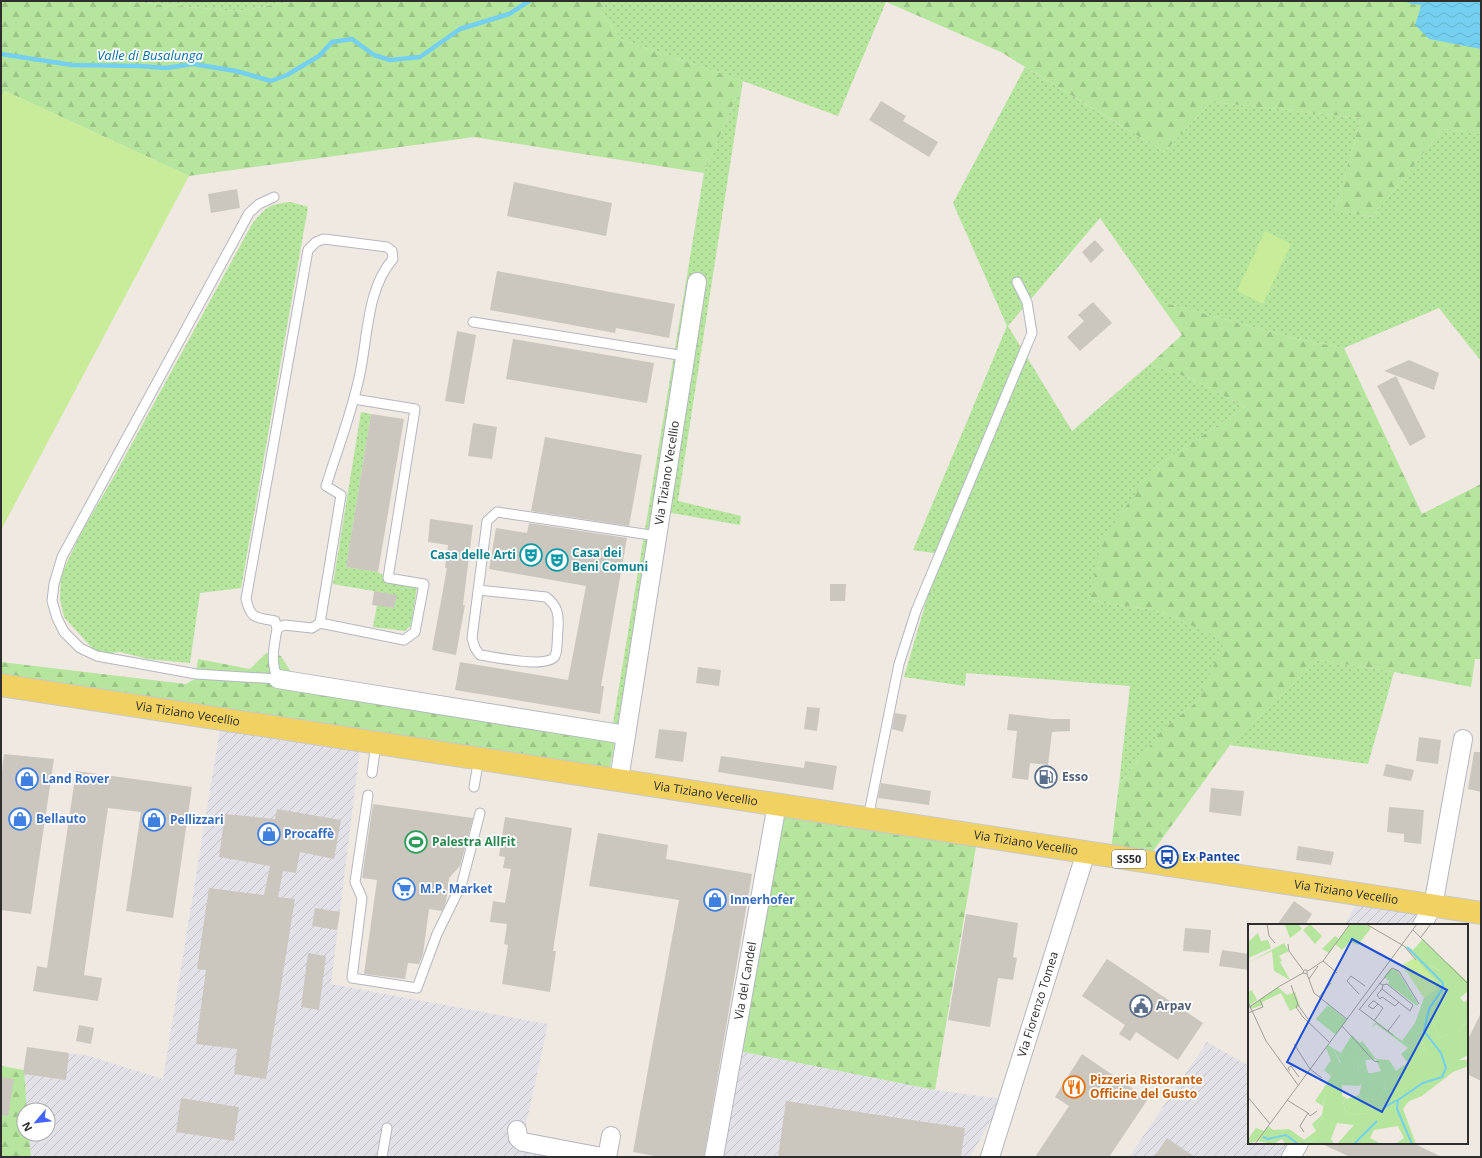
<svg xmlns="http://www.w3.org/2000/svg" width="1482" height="1158" font-family="'Open Sans',sans-serif">
<style>
.industrial{fill:url(#industrial-furrows)}
.grass{fill:url(#grass-dots)}
.forest{fill:url(#forest-firs)}
.pitch{fill:#c9ec9a}
.water{fill:url(#water-waves)}
.lines{fill:none;stroke-linecap:round;stroke-linejoin:round}
.stream{stroke:#75cff0;stroke-width:4.5}
.building{fill:#cbc7bf}
.lane-casing{stroke:#b4b7c1;stroke-width:11}
.street-casing{stroke:#b4b7c1;stroke-width:20}
.primary-casing{stroke:#c9c9c9;stroke-width:24}
.lane{stroke:#fff;stroke-width:9}
.street{stroke:#fff;stroke-width:18}
.primary{stroke:#f2d163;stroke-width:22}
.labels{text-anchor:middle;stroke-width:3.5;stroke-linejoin:round;paint-order:stroke}
.shield{fill:#fff;stroke:#6d6d6d;stroke-width:1}
.shield-label{font-size:11px;font-weight:bold;fill:#2e2e2e}
.street-label{font-size:12px;fill:#2e2e2e;stroke:#fff}
.culture-label{font-size:12px;font-weight:bold;fill:#0d838f;stroke:#fff;text-anchor:start}
.service-label{font-size:12px;font-weight:bold;fill:#4e5e75;stroke:#fff;text-anchor:start}
.shop-label{font-size:12px;font-weight:bold;fill:#366cbe;stroke:#fff;text-anchor:start}
.leisure-label{font-size:12px;font-weight:bold;fill:#27864d;stroke:#fff;text-anchor:start}
.transit-label{font-size:12px;font-weight:bold;fill:#164399;stroke:#fff;text-anchor:start}
.food-label{font-size:12px;font-weight:bold;fill:#c56008;stroke:#fff;text-anchor:start}
.water-label{font-size:13px;font-style:italic;fill:#0d6fa3;stroke:#fff}
.inset-river{fill:none;stroke:#75cff0;stroke-width:2}
.inset-road{fill:none;stroke:#a29e99;stroke-width:1}
.view{fill:#1d4ed8;fill-opacity:0.15;stroke:#1d4ed8;stroke-width:2}
.inset-edge{fill:none;stroke:#2e2e2e;stroke-width:2}
</style>
<defs>
<pattern id="industrial-furrows" width="10" height="10" patternUnits="userSpaceOnUse"><rect width="10" height="10" fill="#e3e1e8"/><path d="M-1 1l2-2M0 10L10 0M9 11l2-2" fill="none" stroke="#c3c1c7"/></pattern>
<pattern id="grass-dots" width="8" height="8" patternUnits="userSpaceOnUse"><rect width="8" height="8" fill="#b6e59e"/><path d="M2 2h.1M6 6h.1" fill="none" stroke="#9dc588" stroke-width="1.8" stroke-linecap="round"/></pattern>
<pattern id="forest-firs" width="22" height="20" patternUnits="userSpaceOnUse"><rect width="22" height="20" fill="#b6e59e"/><path d="M5 1l3.5 6h-7zM16 11l3.5 6h-7z" fill="#9dc588"/></pattern>
<pattern id="water-waves" width="16" height="10" patternUnits="userSpaceOnUse"><rect width="16" height="10" fill="#75cff0"/><path d="M0 5q4-4 8 0t8 0" fill="none" stroke="#66b2ce"/></pattern>
</defs>
<rect width="100%" height="100%" fill="#efe9e1"/>
<g class="industrial">
<polygon points="220,729 360,749 331,984 548,1024 523,1138 622,1157 31,1157 29,1134 48,1134 48,1110 27,1110 24,1070 27,1047 89,1056 163,1079"/>
<polygon points="1366,887 1437,898 1423,925 1344,925"/>
<polygon points="1207,1042 1249,1066 1249,1143 1301,1143 1298,1157 1129,1157"/>
<polygon points="739,1051 935,1090 1003,1099 970,1157 722,1157"/>
</g>
<g class="grass">
<polygon points="117,1 298,1 238,11"/>
<polygon points="607,1 886,2 838,116 743,81 678,501 741,516 740,525 655,510 610,769 613,723 704,173 743,81 622,40 601,12"/>
<polygon points="1025,67 1164,152 1211,102 1361,118 1335,210 1372,217 1443,129 1481,134 1481,361 1439,308 1344,348 1297,339 1158,301 1100,218 1008,326 1072,431 1150,364 1192,379 1245,407 1154,468 1090,601 1155,610 1226,640 1198,701 1163,729 1119,784 1130,686 966,673 965,686 904,677 940,554 913,550 1007,326 953,203"/>
<path d="M 291,202 L 308,207 L 241,588 L 200,593 L 190,663 L 148,659 L 120,652 L 103,654 L 92,648 L 64,617 L 60,599 L 61,575 L 81,533 L 116,473 L 252,224 C 266,207 269,204 291,202 Z"/>
<polygon points="361,412 371,414 346,567 378,572 384,576 417,587 411,625 405,631 373,627 377,605 394,608 396,595 333,584"/>
<polygon points="1318,660 1394,672 1368,764 1230,745"/>
</g>
<g class="forest">
<polygon points="1,1 117,1 238,11 298,1 607,1 601,12 622,40 743,81 704,173 474,137 189,176 5,91 1,98"/>
<polygon points="884,1 1481,1 1481,134 1443,129 1372,217 1335,210 1361,118 1211,102 1164,152 1001,52"/>
<polygon points="1158,301 1297,339 1344,348 1422,514 1481,484 1481,659 1475,659 1471,687 1394,672 1318,660 1230,745 1151,854 1111,849 1119,784 1163,729 1198,701 1225,640 1155,610 1090,601 1101,541 1154,468 1245,407 1192,379 1150,364 1182,335"/>
<polygon points="266,653 281,656 291,672 613,723 610,769 600,785 1,697 1,662 186,684 195,679 198,659 250,669"/>
<polygon points="780,797 979,829 935,1090 739,1051"/>
<polygon points="1,1066 24,1070 27,1110 24,1110 24,1134 29,1134 31,1157 1,1157"/>
</g>
<g class="pitch">
<polygon points="5,91 189,176 1,530 1,98"/>
<polygon points="1265,231 1291,244 1263,304 1237,291"/>
</g>
<polygon class="water" points="1428,1 1481,1 1481,49 1429,39 1415,25 1422,3"/>
<g class="lines">
<g class="stream">
<polyline points="1409,1 1422,3"/>
<polyline points="1,54 72,65 140,66 166,68 193,64 236,71 271,81 287,75 319,56 332,42 352,39 374,55 390,60 420,57 460,29 509,14 529,1"/>
</g>
</g>
<g class="building">
<polygon points="881,101 906,116 903,121 938,142 929,157 869,120"/>
<polygon points="514,182 612,203 606,236 507,216"/>
<polygon points="237,189 240,208 211,213 208,194"/>
<polygon points="1095,240 1104,250 1091,263 1082,252"/>
<polygon points="497,271 675,304 669,338 616,328 615,333 490,310"/>
<polygon points="1093,302 1112,323 1080,351 1067,337 1084,321 1078,315"/>
<polygon points="457,331 476,335 464,404 445,401"/>
<polygon points="513,339 654,363 647,403 506,379"/>
<polygon points="1409,360 1439,373 1434,390 1384,371"/>
<polygon points="1396,376 1426,437 1410,446 1377,386"/>
<polygon points="371,414 404,419 378,572 346,567"/>
<polygon points="473,423 497,427 492,459 468,456"/>
<polygon points="545,437 642,455 629,526 531,511"/>
<polygon points="430,519 473,525 463,605 465,605 456,655 432,650 447,568 445,568 448,545 428,542"/>
<polygon points="529,523 627,538 601,686 604,686 600,714 455,690 460,662 568,680 586,586 489,569 496,528 527,533"/>
<polygon points="830,584 846,584 845,601 830,601"/>
<polygon points="374,591 397,595 394,608 372,605"/>
<polygon points="698,667 721,670 719,686 696,683"/>
<polygon points="807,707 820,708 817,731 804,729"/>
<polygon points="895,713 907,715 903,732 892,729"/>
<polygon points="1009,714 1052,719 1070,719 1070,731 1052,732 1048,765 1030,763 1028,780 1012,778 1017,731 1007,730"/>
<polygon points="659,729 687,732 683,762 655,758"/>
<polygon points="1419,737 1441,740 1438,764 1416,761"/>
<polygon points="1474,752 1481,752 1481,792 1468,789"/>
<polygon points="4,754 54,759 31,914 1,910 1,780"/>
<polygon points="721,756 804,768 805,761 837,766 833,790 718,772"/>
<polygon points="1386,764 1414,770 1411,781 1383,776"/>
<polygon points="76,771 192,787 173,918 126,911 141,812 108,808 84,975 102,978 98,1001 33,991 37,966 47,968"/>
<polygon points="881,783 931,791 929,805 878,798"/>
<polygon points="1211,788 1244,791 1241,816 1209,812"/>
<polygon points="373,804 473,818 460,866 449,878 446,902 442,911 429,909 423,954 419,964 408,963 405,979 364,974 377,880 362,878"/>
<polygon points="1389,807 1424,810 1421,844 1404,842 1404,834 1387,832"/>
<polygon points="277,809 341,820 334,859 300,852 296,873 283,871 278,897 295,899 266,1079 234,1074 237,1049 196,1044 206,970 197,969 209,888 264,895 270,866 219,857 225,814 275,819"/>
<polygon points="505,817 572,828 553,951 556,951 550,992 502,984 508,945 504,944 507,924 490,922 493,901 505,903 511,869 503,868 505,857 499,856"/>
<polygon points="598,833 668,845 666,859 752,874 704,1157 660,1157 633,1152 679,900 589,886"/>
<polygon points="1298,846 1334,852 1331,865 1296,860"/>
<polygon points="1294,901 1312,914 1305,925 1277,925"/>
<polygon points="315,908 340,912 337,930 312,926"/>
<polygon points="966,914 1018,923 1013,957 1017,958 1013,980 998,978 990,1027 948,1020"/>
<polygon points="1185,928 1211,930 1209,953 1183,951"/>
<polygon points="1222,950 1249,954 1249,970 1219,966"/>
<polygon points="308,953 326,956 319,1010 301,1007"/>
<polygon points="1107,959 1203,1023 1178,1060 1136,1032 1130,1041 1119,1034 1125,1025 1082,996"/>
<polygon points="1481,1013 1481,1081 1467,1074 1467,1041"/>
<polygon points="79,1025 94,1028 91,1044 76,1041"/>
<polygon points="27,1047 69,1053 66,1080 23,1074"/>
<polygon points="1082,1054 1148,1099 1109,1157 1035,1157 1069,1106 1055,1097"/>
<polygon points="1,1077 14,1079 8,1116 1,1115"/>
<polygon points="181,1098 239,1107 234,1141 176,1132"/>
<polygon points="786,1101 965,1128 961,1157 778,1157"/>
<polygon points="1167,1138 1195,1157 1154,1157"/>
<polygon points="1320,1143 1413,1143 1442,1157 1350,1157"/>
</g>
<g class="lines">
<g class="lane-casing">
<g id="lane">
<path d="M 274,197 L 259,204 L 249,213 L 62,557 L 54,584 L 52,601 L 57,618 L 64,632 L 80,648 L 97,656 L 196,674 L 278,679 C 270,662 274,647 277,629 L 284,625 L 312,628 L 320,623 L 341,495 L 326,486 C 337,451 351,415 359,378 C 368,340 366,289 393,259 L 392,251 L 387,247 L 324,239 L 316,242 L 308,250 L 246,599 C 251,620 256,617 275,621 L 277,629"/>
<polyline points="473,322 685,356"/>
<path d="M 478,590 L 546,597 C 558,606 559,615 558,629 C 557,636 558,650 555,656 C 547,669 495,657 480,655 L 475,648 L 472,638 L 487,521 L 497,512 L 657,536"/>
<polyline points="320,623 404,640 415,632 424,584 388,578 415,409 354,399"/>
<polyline points="372,773 376,743"/>
<polyline points="474,787 479,758"/>
<polyline points="368,795 355,882 362,898 352,978 417,988 437,934 462,883 480,813"/>
<polyline points="868,818 899,664 916,611 1032,333 1027,302 1017,282"/>
<polyline points="382,1157 387,1128"/>
</g>
</g>
<g class="street-casing">
<g id="street">
<polyline points="278,679 626,735"/>
<path id="s1" d="M 619,780 L 697,282"/>
<polyline points="1422,925 1433,906 1463,739"/>
<polyline points="517,1130 518,1138 523,1142 602,1157"/>
<polyline points="607,1157 611,1136"/>
<path id="s2" d="M 714,1157 L 777,804"/>
<path id="s3" d="M 990,1157 L 1086,852"/>
<polyline points="1291,1157 1299,1143"/>
</g>
</g>
<g class="primary-casing">
<g id="primary">
<path id="s4" d="M 1,685 L 1481,913"/>
</g>
</g>
<use href="#lane" class="lane"/>
<use href="#street" class="street"/>
<use href="#primary" class="primary"/>
</g>
<defs>
<g id="theatre-ring" transform="scale(1.15)"><circle r="9.5" fill="#fff" stroke="#0f9aa8" stroke-width="1.5"/><path d="M-5-5.5Q0-4 5-5.5V0Q5 5 0 6Q-5 5-5 0ZM-3.3-2.5H-1v1.5H-3.3ZM1-2.5H3.3v1.5H1ZM-2.8 1Q0 5.5 2.8 1Z" fill="#0f9aa8"/></g>
<g id="fuel-ring" transform="scale(1.15)"><circle r="9.5" fill="#fff" stroke="#5c6f8a" stroke-width="1.5"/><path d="M-5.5-6h7V0h2V4h1.3V-2.5L3-4.5l.8-.8L6-3V5H2.5V1h-1V6h-7ZM-4.2-4.7v3.2H.2V-4.7Z" fill="#5c6f8a"/></g>
<g id="shop-ring" transform="scale(1.15)"><circle r="9.5" fill="#fff" stroke="#3f7fe0" stroke-width="1.5"/><path d="M-5-2.5h2.3a2.7 3.5 0 0 1 5.4 0H5L5.5 6h-11ZM-1.5-2.5h3a1.5 2.3 0 0 0-3 0Z" fill="#3f7fe0"/></g>
<g id="stadium-ring" transform="scale(1.15)"><circle r="9.5" fill="#fff" stroke="#2e9e5b" stroke-width="1.5"/><path d="M0-5a6.5 5 0 1 0 0 10a6.5 5 0 1 0 0-10ZM-3.5-1.8h7v3.6h-7Z" fill="#2e9e5b"/></g>
<g id="bus-ring" transform="scale(1.15)"><circle r="9.5" fill="#fff" stroke="#1a4fb4" stroke-width="1.5"/><path d="M-5-6H5V4H4V6H2V4H-2V6H-4V4H-5ZM-3.5-4V0h7V-4ZM-3.5 1.2v1.5H-2V1.2ZM2 1.2v1.5H3.5V1.2Z" fill="#1a4fb4"/></g>
<g id="supermarket-ring" transform="scale(1.15)"><circle r="9.5" fill="#fff" stroke="#3f7fe0" stroke-width="1.5"/><path d="M-6-5.5h2.5l.6 2H6L4.5 2H-2.5L-4.4-4H-6ZM-1.5 3.2a1.3 1.3 0 1 0 .1 0ZM3 3.2a1.3 1.3 0 1 0 .1 0Z" fill="#3f7fe0"/></g>
<g id="civic-ring" transform="scale(1.15)"><circle r="9.5" fill="#fff" stroke="#5c6f8a" stroke-width="1.5"/><path d="M-.6-6.5H3V-4.5H.6V-3L4-1V1h2V6H-6V1h2V-1L-.6-3ZM-1.2 2.5V6h2.4V2.5Z" fill="#5c6f8a"/></g>
<g id="restaurant-ring" transform="scale(1.15)"><circle r="9.5" fill="#fff" stroke="#e8710a" stroke-width="1.5"/><path d="M-5-6h1v4h1v-4h1v4h1v-4h1v5L-1.5 .5V6h-2V.5L-5-1ZM5-6V6H3V1.5H1.5Q1.5-4 5-6Z" fill="#e8710a"/></g>
</defs>
<g fill-rule="evenodd">
<use href="#theatre-ring" x="531" y="555"/>
<use href="#theatre-ring" x="557" y="560"/>
<use href="#fuel-ring" x="1046" y="777"/>
<use href="#shop-ring" x="27" y="779"/>
<use href="#shop-ring" x="20" y="819"/>
<use href="#shop-ring" x="154" y="820"/>
<use href="#shop-ring" x="269" y="834"/>
<use href="#stadium-ring" x="416" y="842"/>
<use href="#bus-ring" x="1167" y="857"/>
<use href="#supermarket-ring" x="404" y="889"/>
<use href="#shop-ring" x="715" y="900"/>
<use href="#civic-ring" x="1141" y="1006"/>
<use href="#restaurant-ring" x="1074" y="1087"/>
</g>
<g class="labels">
<rect class="shield" x="1112" y="850" width="34" height="18" rx="3"/>
<g class="shield-label">
<text x="1129" y="863">SS50</text>
</g>
<g class="street-label">
<text dy="4" stroke="none"><textPath href="#s1" startOffset="311">Via Tiziano Vecellio</textPath></text>
<text dy="4" stroke="none"><textPath href="#s4" startOffset="189">Via Tiziano Vecellio</textPath></text>
<text dy="4" stroke="none"><textPath href="#s4" startOffset="713">Via Tiziano Vecellio</textPath></text>
<text dy="4" stroke="none"><textPath href="#s4" startOffset="1037">Via Tiziano Vecellio</textPath></text>
<text dy="4" stroke="none"><textPath href="#s4" startOffset="1361">Via Tiziano Vecellio</textPath></text>
<text dy="4" stroke="none"><textPath href="#s2" startOffset="179">Via del Candel</textPath></text>
<text dy="4" stroke="none"><textPath href="#s3" startOffset="160">Via Fiorenzo Tomea</textPath></text>
</g>
<g class="culture-label">
<text x="572" y="557">Casa dei<tspan x="572" dy="14">Beni Comuni</tspan></text>
<text x="516" y="559" text-anchor="end">Casa delle Arti</text>
</g>
<g class="service-label">
<text x="1062" y="781">Esso</text>
<text x="1156" y="1010">Arpav</text>
</g>
<g class="shop-label">
<text x="42" y="783">Land Rover</text>
<text x="36" y="823">Bellauto</text>
<text x="170" y="824">Pellizzari</text>
<text x="284" y="838">Procaffè</text>
<text x="420" y="893">M.P. Market</text>
<text x="730" y="904">Innerhofer</text>
</g>
<g class="leisure-label">
<text x="432" y="846">Palestra AllFit</text>
</g>
<g class="transit-label">
<text x="1182" y="861">Ex Pantec</text>
</g>
<g class="food-label">
<text x="1090" y="1084">Pizzeria Ristorante<tspan x="1090" dy="14">Officine del Gusto</tspan></text>
</g>
<g class="water-label">
<text x="150" y="60">Valle di Busalunga</text>
</g>
</g>
<g transform="translate(1248 924)">
<rect width="220" height="220" fill="#efe9e1"/>
<path d="M 50,0 L 54,5 L 42,14 L 37,1 ZM 62,0 L 74,12 L 67,20 L 55,6 ZM 10,9 L 13,17 L 20,16 L 23,24 L 0,34 L 0,18 ZM 175,15 L 198,38 L 193,47 L 182,41 L 165,26 ZM 200,39 L 220,58 L 220,67 L 212,74 L 216,78 L 220,76 L 220,95 L 212,107 L 203,102 L 204,110 L 191,113 L 184,96 L 200,67 ZM 142,45 L 149,46 L 170,80 L 169,82 L 140,60 L 141,57 L 136,53 ZM 30,63 L 39,71 L 47,68 L 52,82 L 42,87 L 33,69 L 14,78 L 15,81 L 3,85 L 0,83 ZM 109,83 L 154,117 L 160,124 L 172,115 L 178,125 L 160,139 L 153,130 L 160,124 L 128,100 L 123,104 L 128,98 ZM 104,111 L 112,119 L 114,117 L 128,135 L 141,136 L 149,148 L 136,156 L 138,162 L 119,189 L 103,191 L 97,187 L 95,176 L 111,171 L 114,158 L 124,149 L 133,147 L 128,135 L 117,136 L 119,145 L 111,151 L 110,141 L 102,130 L 93,139 L 85,124 L 93,129 ZM 84,135 L 87,146 L 83,152 L 76,146 ZM 74,167 L 77,172 L 75,182 L 67,177 ZM 74,191 L 64,218 L 58,217 L 56,216 L 68,207 L 64,200 Z" fill="#b6e59e"/>
<path d="M 102,0 L 117,0 L 123,4 L 110,21 L 102,18 L 94,26 L 87,20 ZM 36,19 L 41,27 L 31,32 L 34,37 L 32,38 L 42,56 L 26,47 L 24,27 L 0,39 ZM 156,21 L 176,32 L 182,41 L 192,47 L 198,38 L 200,39 L 200,67 L 184,96 L 191,113 L 203,110 L 202,101 L 212,107 L 220,95 L 220,131 L 211,136 L 220,136 L 220,142 L 205,148 L 174,172 L 161,177 L 155,185 L 168,220 L 147,220 L 156,214 L 150,202 L 126,206 L 122,214 L 133,220 L 89,220 L 106,201 L 89,199 L 83,215 L 86,220 L 37,220 L 34,215 L 26,220 L 9,217 L 0,220 L 0,215 L 8,204 L 16,207 L 20,202 L 25,206 L 41,205 L 58,217 L 64,218 L 74,191 L 77,172 L 74,167 L 87,146 L 78,124 L 80,121 L 85,124 L 92,139 L 102,130 L 110,141 L 111,151 L 119,145 L 120,149 L 124,149 L 111,162 L 94,161 L 94,172 L 99,174 L 95,176 L 97,187 L 103,191 L 119,189 L 125,180 L 121,170 L 123,167 L 130,173 L 138,162 L 136,156 L 178,125 L 172,115 L 160,124 L 154,117 L 167,99 L 176,74 L 191,62 ZM 4,66 L 9,76 L 0,82 L 0,68 ZM 80,81 L 99,96 L 88,111 L 68,95 Z" fill="#b6e59e"/>
<path d="M 87,12 L 91,15 L 81,29 L 74,25 Z" fill="#b6e59e"/>
<path d="M 167,34 L 192,62 L 176,74 L 154,41 Z" fill="#c9ec9a"/>
<path class="inset-river" d="M 159,23 L 195,59 L 195,64 L 181,85 L 176,107 L 193,129 L 198,144 L 194,153 L 175,159 L 150,176 L 149,185 L 164,220M 137,183 L 149,176M 15,213 L 20,215 L 38,211 L 50,220M 106,220 L 129,197"/>
<path class="inset-road" d="M 19,0 L 21,12 L 27,19M 118,0 L 156,22 L 168,36M 165,6 L 220,60M 173,13 L 183,0M 40,20 L 41,27 L 55,46M 75,37 L 89,49M 60,47 L 75,37 L 102,0M 59,50 L 66,69 L 99,95M 61,55 L 70,42M 131,59 L 135,61 L 134,65 L 162,87 L 165,81 L 139,60 L 135,61M 43,61 L 50,81 L 60,95M 134,65 L 129,71 L 132,75 L 134,73 L 147,82 L 151,78M 111,70 L 99,57 L 103,52 L 117,62M 71,73 L 83,59M 0,78 L 18,117 L 50,161M 50,80 L 48,83 L 55,93 L 81,118M 0,84 L 32,62 L 55,49 L 59,50 L 59,46 L 56,46 L 55,49M 111,85 L 145,111M 111,86 L 144,44 L 151,47 L 171,80M 0,89 L 15,83 L 12,76M 126,97 L 135,84 L 130,80 L 126,77 L 125,77 L 120,82 L 125,85 L 130,80M 94,102 L 126,137 L 131,138M 140,107 L 152,91M 46,120 L 62,145 L 74,154M 42,147 L 40,144 L 43,142 L 51,153M 0,173 L 22,200M 39,176 L 60,189 L 52,202 L 56,208M 60,189 L 62,192 L 69,187M 7,220 L 169,0"/>
<path class="view" d="M 104,15 L 199,66 L 134,188 L 39,138 Z"/>
<rect width="220" height="220" class="inset-edge"/>
</g>
<rect width="1482" height="1158" fill="none" stroke="#2e2e2e" stroke-width="4"/>
<g transform="translate(36 1122) rotate(242)"><circle r="19" fill="#ffffff" stroke="#ababab"/>
<path d="M0-3L7 15L0 10L-7 15Z" fill="#4264fb"/>
<text y="-6" font-size="11" font-weight="bold" text-anchor="middle" fill="#2e2e2e">N</text>
</g>
</svg>
